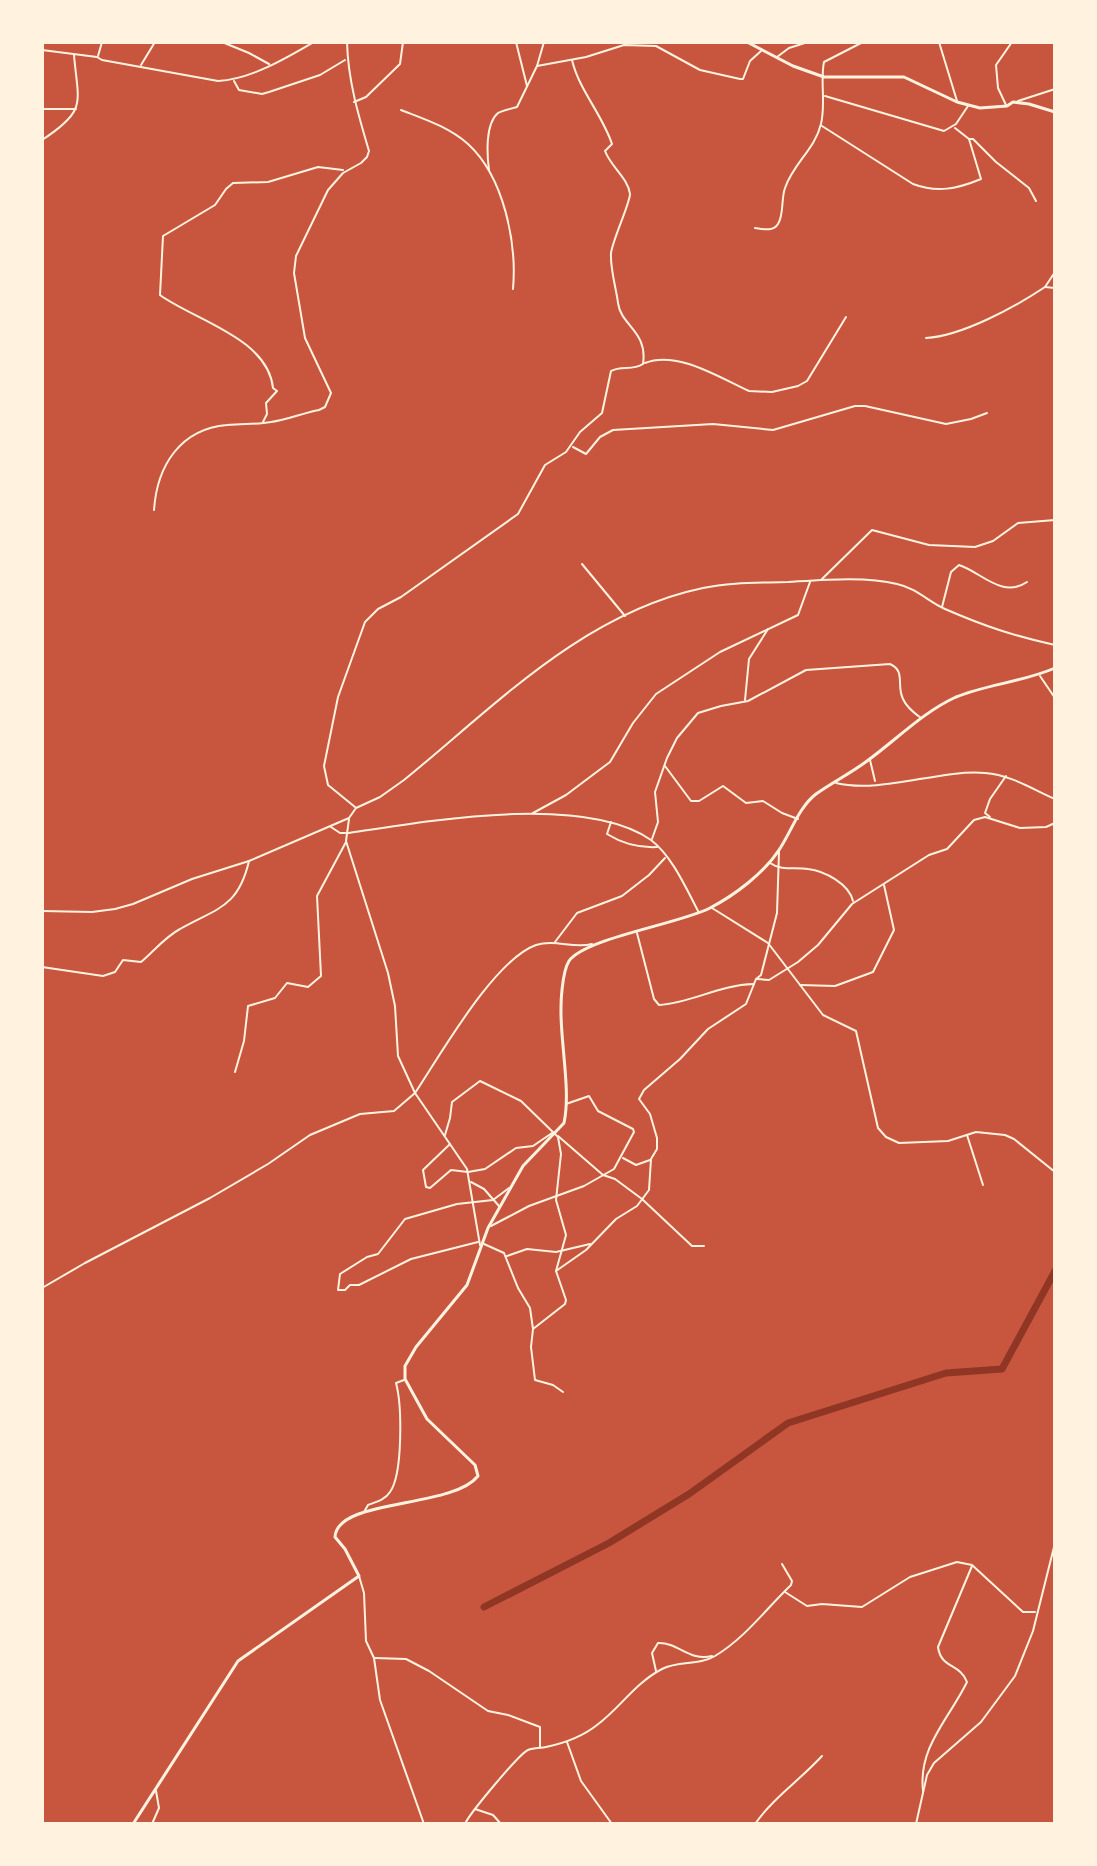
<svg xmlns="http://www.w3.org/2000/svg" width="1097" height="1866" font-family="Roboto,sans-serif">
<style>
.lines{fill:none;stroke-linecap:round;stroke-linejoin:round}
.river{stroke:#8f3625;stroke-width:7}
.minor{stroke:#fff3e0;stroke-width:2}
.tertiary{stroke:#fff3e0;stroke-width:2}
.secondary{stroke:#fff3e0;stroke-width:3}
</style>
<rect width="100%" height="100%" fill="#c8553d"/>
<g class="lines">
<polyline class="river" points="484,1607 609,1543 689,1494 788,1423 946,1373 1002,1369 1055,1271"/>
<g class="minor">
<polyline points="222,42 249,53 269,64"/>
<polyline points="516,42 527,86"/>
<polyline points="939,42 957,101"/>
<polyline points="98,56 102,42"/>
<polyline points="777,57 789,48 808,42"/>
<polyline points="141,65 155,42"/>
<polyline points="537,66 586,57 624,45 656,46 700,70 740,79 743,79 750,61 761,51"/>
<polyline points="234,81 239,90 262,94 269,92 320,75 345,60"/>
<polyline points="825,96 944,131 956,124 968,106"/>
<polyline points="1018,101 1055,89"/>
<polyline points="354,102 366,97 400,64 403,42"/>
<polyline points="1006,105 998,88 996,65 1012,42"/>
<polyline points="42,109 76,109"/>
<path d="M 401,110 C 424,119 449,127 468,144 C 504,177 517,243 513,289"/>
<path d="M 822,126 L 913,184 C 937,193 957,189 981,179 L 969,139"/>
<polyline points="955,128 969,139 973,139 996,162 1029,188 1036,201"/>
<path d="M 42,140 C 88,110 78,103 74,55"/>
<path d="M 489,170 C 487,155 485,124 498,113 C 503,110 511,109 517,107 L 537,66 L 544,42"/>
<path d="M 755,228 C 763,229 773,232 778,224 C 784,215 781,199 785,188 C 793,164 815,149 821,124 C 826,103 820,81 824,62 L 863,42"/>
<polyline points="1055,272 1045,287 1055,288"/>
<path d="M 926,338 C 962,336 1015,307 1045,287"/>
<path d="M 645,363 C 677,350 720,378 749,391 L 772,392 L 798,386 L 807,381 L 846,317"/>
<path d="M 263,422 L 267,414 L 266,403 L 277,391 L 273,388 C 268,338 194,320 160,295 L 163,236 L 215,205 L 226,189 L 233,183 L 268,182 L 318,167 L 343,170"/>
<polyline points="573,447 586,454 600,437 613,430 713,424 773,430 855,406 865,406 946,424 971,419 987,413"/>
<path d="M 154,510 C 157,466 180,429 227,425 C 242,423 256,425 271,422 C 287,420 303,413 319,410 L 325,407 L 331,393 L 305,338 L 294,273 L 296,256 L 328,190 L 343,173 L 361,163 L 367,157 L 369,151 C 358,114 348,80 347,42"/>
<polyline points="582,564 625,616"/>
<polyline points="822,579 872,530 929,545 975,547 993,541 1018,523 1055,520"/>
<path d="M 942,607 L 951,572 L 959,565 C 981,572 1002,599 1027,582"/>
<polyline points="1040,676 1055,698"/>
<polyline points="745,700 749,659 768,629"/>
<polyline points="870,760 875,781"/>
<polyline points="665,766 691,801 699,801 723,786 746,803 763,801 782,813 798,819"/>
<path d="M 836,783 C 881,794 940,769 985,773 C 1011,775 1032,789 1055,799"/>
<path d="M 355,807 L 328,785 L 324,766 L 338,697 L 365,622 L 378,609 L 401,597 L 518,514 L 545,465 L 566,452 L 580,432 L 602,413 L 611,371 C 621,365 632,371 643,364 C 648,331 621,326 618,303 C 616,287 610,269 611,253 C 613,239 630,203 630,194 C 628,178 611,167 605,151 L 612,144 C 602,114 579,90 572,60"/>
<polyline points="533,813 566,795 610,762 633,723 656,694 720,652 798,615 810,582"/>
<polyline points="990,817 985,813 990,799 1006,776"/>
<polyline points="349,819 346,841 388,973 395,1006 398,1056 415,1093 467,1169 480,1245"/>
<path d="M 611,822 L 607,834 C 623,844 638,848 657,847"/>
<path d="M 331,827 L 340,833 L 349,833 C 427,821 584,793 651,840 C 672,856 686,888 698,911"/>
<path d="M 652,839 L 658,822 L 655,792 L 667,758 L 677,738 L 698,713 L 721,706 L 748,701 L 806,670 L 890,664 C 906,671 896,685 903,699 C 906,706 914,713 921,718"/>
<path d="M 770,863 C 781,871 795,867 808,869 C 825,871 849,884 853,901"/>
<polyline points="712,908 768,943 823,1015 856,1031 878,1128 886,1137 899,1143 948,1141 976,1132 1005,1135 1014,1139 1055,1172"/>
<path d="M 637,933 L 654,999 L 659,1005 C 692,1003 718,985 754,984"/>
<polyline points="555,942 577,913 622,896 649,875 665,858"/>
<path d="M 42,967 L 103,976 L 115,972 L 123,960 L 141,962 C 153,952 165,937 180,929 C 217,908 238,908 249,861"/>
<polyline points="757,979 769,980 798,962 818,945 852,904 929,855 947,849 974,820 985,817 1020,828 1046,827 1055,823"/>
<polyline points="800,985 835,986 873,972 894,930 884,885"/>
<polyline points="235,1072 244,1041 248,1006 275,998 287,983 308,987 321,976 317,896 346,842"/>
<polyline points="445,1135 450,1118 452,1102 480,1081 521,1101 558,1137 561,1154 556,1200 566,1235 556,1271 566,1300 565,1304 533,1329"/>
<polyline points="967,1135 983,1185"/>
<polyline points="558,1136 603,1175 615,1179 642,1199 692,1246 704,1246"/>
<polyline points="450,1144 423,1170 426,1187 430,1188 451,1170 468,1172 485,1169 516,1148 533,1146 552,1133"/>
<polyline points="623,1158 636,1165 650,1160"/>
<polyline points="471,1182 484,1189 499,1206"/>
<polyline points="491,1226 529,1206 584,1186 614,1169 634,1132 633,1129 598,1111 589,1096 566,1104"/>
<polyline points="478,1242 411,1259 359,1285 350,1285 345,1290 338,1290 340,1274 367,1257 378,1254 405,1219 457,1204 493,1200 509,1188"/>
<polyline points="484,1244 504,1253 518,1288 530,1308 533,1329 531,1347 535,1380 553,1385 563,1392"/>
<polyline points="507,1256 527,1249 556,1252 590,1244"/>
<polyline points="556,1271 586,1250 616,1219 637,1206 649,1190 651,1159 657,1149 657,1138 650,1114 639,1099 644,1090 680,1059 708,1029 746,1004 756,979 761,975 777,913 779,852"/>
<path d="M 42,1288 L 85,1263 L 210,1198 L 268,1164 L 310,1135 L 360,1114 L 394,1111 L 415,1093 C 441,1054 494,960 536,945 C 555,939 574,949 592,944"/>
<path d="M 364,1512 L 368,1505 C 376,1502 385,1500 390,1492 C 403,1474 402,1405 396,1383 L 404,1380"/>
<polyline points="359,1576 364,1593 366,1641 374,1658 380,1700 424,1824"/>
<polyline points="785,1592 807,1606 822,1604 862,1607 910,1577 957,1562 972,1565 1023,1612 1035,1612"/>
<polyline points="375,1658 406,1659 429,1671 488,1711 508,1715 540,1727 540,1748"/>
<path d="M 656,1671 L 652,1653 L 658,1643 C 678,1642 690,1662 712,1656"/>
<polyline points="567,1742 581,1781 612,1824"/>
<path d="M 923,1791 C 918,1747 949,1719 967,1682 C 960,1663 941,1669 938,1647 L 972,1566"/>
<polyline points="475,1809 493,1815 501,1824"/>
<polyline points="152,1824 159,1808 156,1791"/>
<path d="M 465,1824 C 469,1814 519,1754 528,1750 C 533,1748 541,1748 546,1747 C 565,1743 582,1737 597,1725 C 620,1708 635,1683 662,1669 C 679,1660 698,1666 715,1656 C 745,1638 766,1609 791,1585 L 792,1581 L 782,1564"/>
<path d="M 755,1824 C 773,1798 800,1780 822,1756"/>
<polyline points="916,1824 927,1775 934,1763 981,1722 1015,1676 1033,1631 1055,1543"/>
</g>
<g class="tertiary">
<path d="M 42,50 L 97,57 L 102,60 L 218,81 C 251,79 285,59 314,42"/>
<path d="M 42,911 L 92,912 L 115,909 L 133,904 L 192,879 L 249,861 L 349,818 L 356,808 L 380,797 L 404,780 C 495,706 583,613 703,588 C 730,582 760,583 788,582 C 821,580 866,576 897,584 C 916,588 929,602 945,609 C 984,626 1014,636 1055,645"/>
</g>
<g class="secondary">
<polyline points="747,42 793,66 824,77 904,77 957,102 980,108 1007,106 1013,102 1029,104 1055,112"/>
<path d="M 133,1824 L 238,1661 L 359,1576 L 345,1549 L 335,1537 C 337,1498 452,1509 478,1476 L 475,1465 L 427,1419 L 405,1379 L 405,1366 L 416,1347 L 467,1285 L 488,1228 L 523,1166 L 564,1123 C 572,1086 557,1032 562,990 C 563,981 564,969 569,961 C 585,938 679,924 710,908 C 735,895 764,873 779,850 C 791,832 799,807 816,794 C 833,782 851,773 867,761 C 896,740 923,712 956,697 C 988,684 1023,682 1055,668"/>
</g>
</g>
<rect width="1097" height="1866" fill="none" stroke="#fff3e0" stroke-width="88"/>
</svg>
